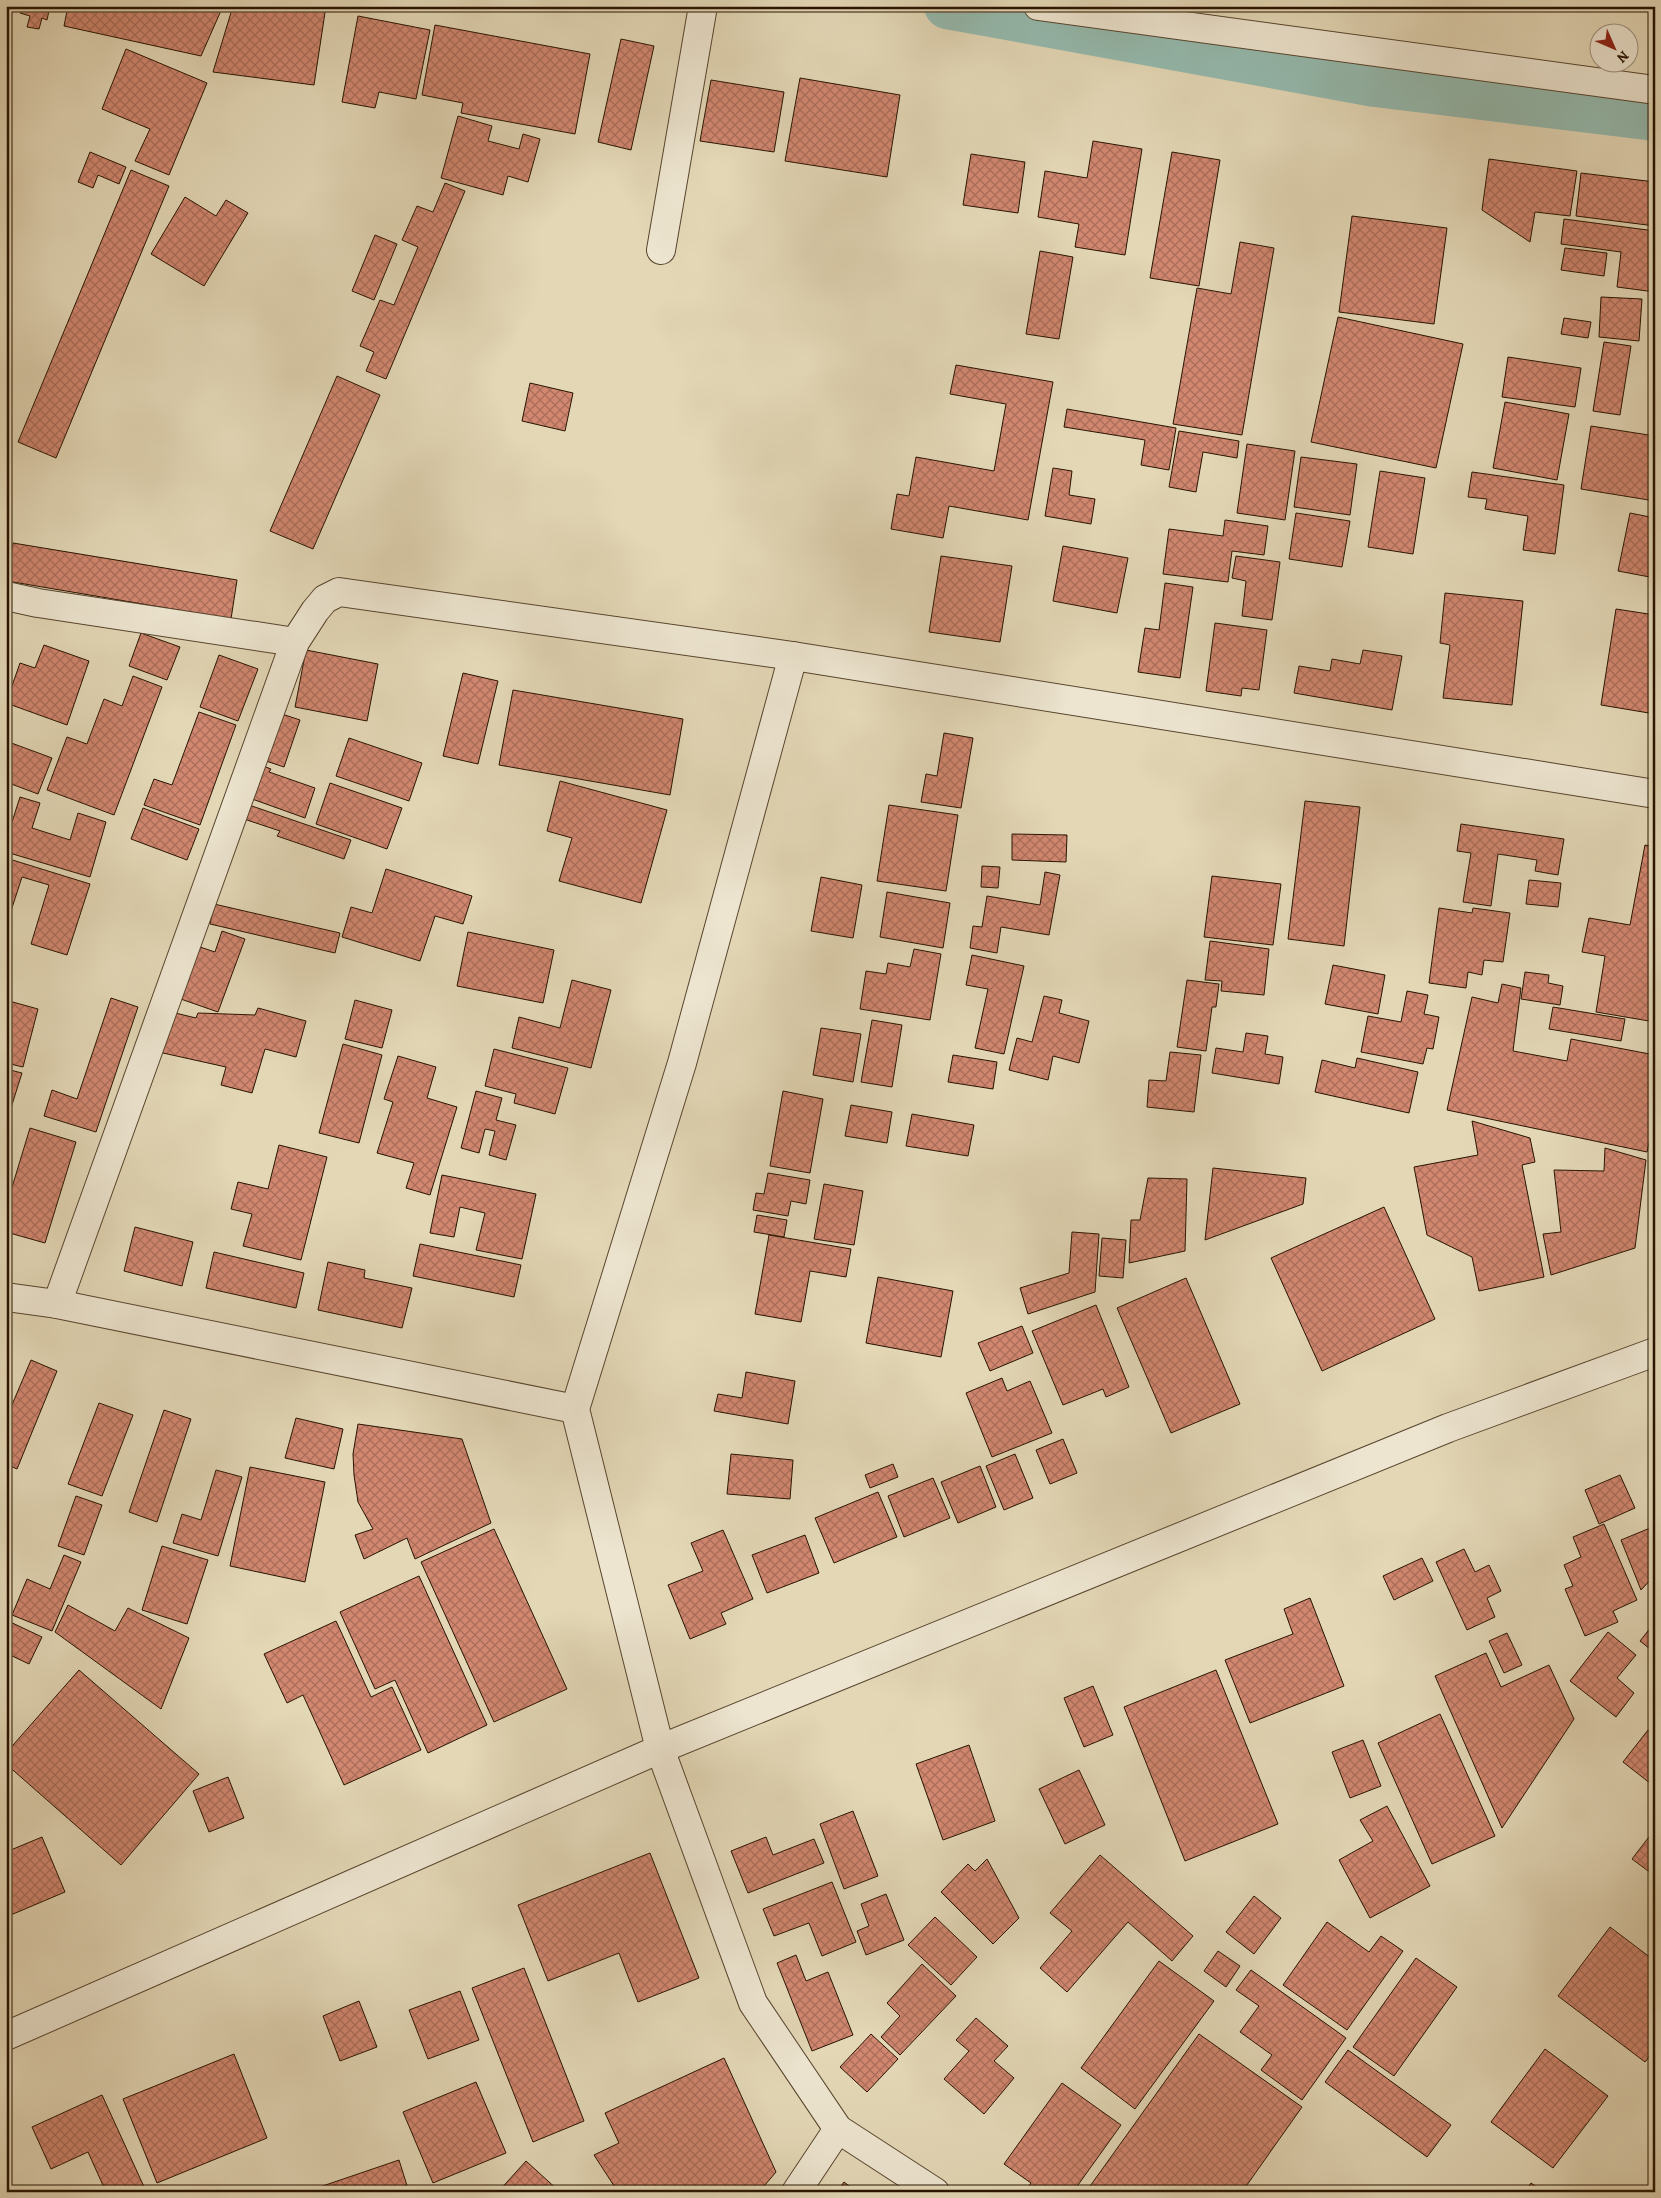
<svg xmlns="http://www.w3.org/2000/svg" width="1661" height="2198" font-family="Alegreya,serif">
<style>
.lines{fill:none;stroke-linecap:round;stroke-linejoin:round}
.canal{stroke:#95baae;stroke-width:46}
.building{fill:url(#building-cross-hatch);stroke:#291400}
.minor-casing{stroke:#58452e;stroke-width:30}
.minor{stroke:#ede5d0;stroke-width:28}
</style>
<defs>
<pattern id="building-cross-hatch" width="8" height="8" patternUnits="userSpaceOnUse" patternTransform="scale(1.25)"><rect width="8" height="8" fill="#d18770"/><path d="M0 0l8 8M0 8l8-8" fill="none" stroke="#aa6d5a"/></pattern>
</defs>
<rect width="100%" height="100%" fill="#e3d7b6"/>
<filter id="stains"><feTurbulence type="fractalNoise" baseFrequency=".004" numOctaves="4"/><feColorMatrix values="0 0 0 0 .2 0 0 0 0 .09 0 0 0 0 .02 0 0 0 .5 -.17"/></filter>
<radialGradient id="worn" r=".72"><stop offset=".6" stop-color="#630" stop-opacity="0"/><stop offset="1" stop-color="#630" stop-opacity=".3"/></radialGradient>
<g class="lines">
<polyline class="canal" points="947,6 1375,84 1655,118"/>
</g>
<g class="building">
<polygon points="21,6 50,6 47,20 42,18 39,29 27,27 30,16 20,13"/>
<polygon points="68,6 147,6 173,12 175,6 223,6 201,56 64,26"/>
<polygon points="233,6 326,6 314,85 213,72"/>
<polygon points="358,16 430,30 416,99 379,92 375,108 342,102"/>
<polygon points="435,25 590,54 575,134 461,113 463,103 422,95"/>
<polygon points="621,39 654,46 631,150 598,142"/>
<polygon points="126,49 207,83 169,175 135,161 150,129 102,109"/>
<polygon points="800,78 900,95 887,177 785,161"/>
<polygon points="711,80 784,92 774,152 700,141"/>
<polygon points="458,116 492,126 488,141 519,149 523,134 540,139 528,182 508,176 503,195 441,178"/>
<polygon points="1093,141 1142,149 1125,255 1075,247 1079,224 1038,217 1045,171 1087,178"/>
<polygon points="90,152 126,167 119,184 98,175 93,188 78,182"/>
<polygon points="1172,152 1220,160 1199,286 1150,278"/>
<polygon points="971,154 1025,162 1018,213 963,205"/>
<polygon points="1489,159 1577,171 1570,216 1535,212 1530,242 1482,210"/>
<polygon points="131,170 169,186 56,458 18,442"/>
<polygon points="1581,173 1655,182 1655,226 1576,216"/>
<polygon points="445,183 465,191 386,379 366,371 374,352 360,346 380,300 394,305 418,247 402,240 417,206 433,212"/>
<polygon points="185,197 216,216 226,200 248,213 204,286 151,254"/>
<polygon points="1352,216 1447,228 1434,324 1339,312"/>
<polygon points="1564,219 1655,231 1655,292 1617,287 1621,252 1561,244"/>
<polygon points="375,235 397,244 374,300 352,291"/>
<polygon points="1240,242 1274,248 1242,435 1173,424 1197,288 1231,294"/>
<polygon points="1565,248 1607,253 1604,276 1561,270"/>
<polygon points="1040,251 1073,257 1059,339 1026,334"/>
<polygon points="1601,297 1642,299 1639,341 1599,337"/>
<polygon points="1338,317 1463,344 1436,468 1311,442"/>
<polygon points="1564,318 1591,322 1588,338 1561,334"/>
<polygon points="1604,342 1631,346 1620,415 1593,411"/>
<polygon points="1508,357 1581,368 1575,407 1502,397"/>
<polygon points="956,365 1053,382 1028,520 949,506 943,538 891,529 897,494 909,496 916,457 994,471 1006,404 950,394"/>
<polygon points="337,376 380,395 313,549 270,531"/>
<polygon points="530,383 573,393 565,431 522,421"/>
<polygon points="1505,402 1569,414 1557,480 1493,468"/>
<polygon points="1067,409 1176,428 1169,470 1141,465 1145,440 1064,427"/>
<polygon points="1591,426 1655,436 1655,501 1581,489"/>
<polygon points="1179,431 1239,441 1237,458 1203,452 1196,492 1169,487"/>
<polygon points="1247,444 1295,451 1285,520 1237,513"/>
<polygon points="1301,457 1357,464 1350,515 1294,507"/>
<polygon points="1053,468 1072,471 1069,495 1095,499 1091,524 1045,516"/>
<polygon points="1380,471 1425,478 1413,554 1368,547"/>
<polygon points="1472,472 1564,485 1555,554 1523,550 1528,516 1485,509 1487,499 1468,497"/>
<polygon points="1296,513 1350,521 1342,567 1289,559"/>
<polygon points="1630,513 1655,518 1655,578 1618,571"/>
<polygon points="1225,520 1268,526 1264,555 1232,551 1228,582 1163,574 1169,529 1223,536"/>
<polygon points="13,543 237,580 231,619 7,581"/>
<polygon points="1063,546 1128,558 1117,613 1053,601"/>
<polygon points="941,556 1012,566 1000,642 929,632"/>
<polygon points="1236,556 1280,562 1272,620 1242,616 1246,581 1232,578"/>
<polygon points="1165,583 1193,587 1180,678 1138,672 1145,628 1159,630"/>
<polygon points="1445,593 1523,601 1512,705 1443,698 1450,645 1440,643"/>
<polygon points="1616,609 1655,615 1655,714 1601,705"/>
<polygon points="1215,623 1267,630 1259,690 1242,688 1241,696 1206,691"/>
<polygon points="141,633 180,647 167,680 129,666"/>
<polygon points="44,645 89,661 67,725 6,703 20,663 35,668"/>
<polygon points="306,650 378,664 367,721 295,707"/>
<polygon points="1363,650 1402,656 1392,710 1294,693 1299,666 1330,671 1332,659 1360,664"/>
<polygon points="219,655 258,669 238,721 200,707"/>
<polygon points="463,673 498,681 478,764 443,756"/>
<polygon points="133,676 162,687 114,815 47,790 67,737 87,744 104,699 122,706"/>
<polygon points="513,690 683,719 670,795 499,765"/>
<polygon points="273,711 300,720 284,767 257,758"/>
<polygon points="199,712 236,725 200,825 144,805 154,779 172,785"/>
<polygon points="944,733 973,738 961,808 921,802 926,774 937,776"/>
<polygon points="349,738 422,763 409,801 336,776"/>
<polygon points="6,741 52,758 38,794 6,782"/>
<polygon points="253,762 271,769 269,772 315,788 305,818 241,795"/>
<polygon points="560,781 667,810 641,903 559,881 572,838 547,831"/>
<polygon points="330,783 402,808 387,849 316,824"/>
<polygon points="20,797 40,803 32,828 70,840 78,813 106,822 90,877 6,852 6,820 12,822"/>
<polygon points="1305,801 1360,807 1344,946 1288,939"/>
<polygon points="246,804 351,840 344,859 277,836 280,831 241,818"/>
<polygon points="889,805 958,815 946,891 877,881"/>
<polygon points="143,808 199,829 187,860 131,839"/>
<polygon points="1461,824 1564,839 1558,875 1535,871 1537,860 1498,854 1491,906 1463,902 1471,853 1457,851"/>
<polygon points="1012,834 1067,835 1066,862 1012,860"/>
<polygon points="1645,845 1655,847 1655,1022 1596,1012 1605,956 1582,952 1589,918 1630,925"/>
<polygon points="6,858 90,884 67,955 31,944 49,885 22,877 11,911 6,909"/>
<polygon points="982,866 1000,867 998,888 981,887"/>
<polygon points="386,869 472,896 463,924 435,916 420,961 342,937 351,907 372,913"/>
<polygon points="1045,872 1060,875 1049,935 1001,927 997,953 970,948 973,926 982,927 987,896 1040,905"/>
<polygon points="1212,876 1281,884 1273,945 1204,937"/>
<polygon points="821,877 862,885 853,938 811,931"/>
<polygon points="1529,880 1561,883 1558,907 1526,904"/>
<polygon points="887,892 950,903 943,948 880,937"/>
<polygon points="214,904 340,933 335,953 210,924"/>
<polygon points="1439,908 1472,913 1473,908 1510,913 1503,962 1484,960 1482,975 1468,972 1466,988 1429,983"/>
<polygon points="222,931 245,939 218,1012 175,997 194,945 215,952"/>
<polygon points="468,932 554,950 543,1003 457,986"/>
<polygon points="1210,941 1269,949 1264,995 1221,991 1222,981 1205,980"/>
<polygon points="914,949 941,954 930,1020 860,1009 866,971 886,974 888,963 910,967"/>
<polygon points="972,955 1024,966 1004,1054 975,1048 988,989 966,985"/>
<polygon points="1333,965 1385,975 1378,1014 1325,1004"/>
<polygon points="1525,972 1549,975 1548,983 1563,986 1560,1005 1521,999"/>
<polygon points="572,980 611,990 591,1068 512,1048 519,1017 560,1028"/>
<polygon points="1187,980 1219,984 1216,1007 1212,1007 1206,1051 1177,1047"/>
<polygon points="1502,984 1521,988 1513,1051 1567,1061 1571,1039 1655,1055 1655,1116 1647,1152 1447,1110 1472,997 1498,1003"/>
<polygon points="1407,991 1428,995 1424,1014 1439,1017 1433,1049 1427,1048 1423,1064 1361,1052 1368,1016 1401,1022"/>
<polygon points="1044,996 1062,1000 1059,1013 1089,1021 1079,1063 1053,1056 1048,1080 1009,1070 1017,1038 1032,1042"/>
<polygon points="111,998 138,1007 96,1132 44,1116 52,1090 77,1099"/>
<polygon points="355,1000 392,1010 382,1048 345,1039"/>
<polygon points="9,1001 38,1009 23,1067 6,1063 6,1010"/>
<polygon points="1553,1007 1625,1019 1621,1041 1549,1029"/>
<polygon points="258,1008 306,1021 296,1057 265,1049 252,1093 221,1085 226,1067 154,1051 167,1011 196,1018 198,1013 255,1015"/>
<polygon points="872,1020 902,1025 892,1087 861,1082"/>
<polygon points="821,1028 861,1034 853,1082 813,1075"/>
<polygon points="1246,1033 1268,1036 1265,1054 1283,1057 1279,1084 1212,1073 1216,1048 1243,1052"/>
<polygon points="343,1044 382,1055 359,1143 319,1133"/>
<polygon points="494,1049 568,1068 555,1114 514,1103 516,1094 485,1086"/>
<polygon points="1170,1052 1201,1055 1194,1112 1147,1107 1149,1080 1166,1081"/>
<polygon points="953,1055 997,1062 993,1089 948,1082"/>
<polygon points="398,1056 436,1067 427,1098 457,1107 430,1195 406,1188 414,1163 377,1153 393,1102 384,1099"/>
<polygon points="1357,1058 1418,1072 1409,1113 1315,1092 1322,1060 1355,1068"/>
<polygon points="6,1069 22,1073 10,1111 6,1111"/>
<polygon points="476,1091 502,1098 496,1120 516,1125 506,1160 489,1155 495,1131 485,1129 479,1153 461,1148"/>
<polygon points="783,1091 823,1099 810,1173 770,1166"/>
<polygon points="851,1105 892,1112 887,1143 845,1136"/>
<polygon points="912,1114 974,1125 968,1156 906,1146"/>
<polygon points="1472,1121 1530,1138 1535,1162 1522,1165 1544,1277 1479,1291 1472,1257 1427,1235 1414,1167 1478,1155"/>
<polygon points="30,1128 76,1142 45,1243 6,1232 6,1207"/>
<polygon points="279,1145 327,1157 301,1260 243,1246 252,1214 231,1209 238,1182 268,1189"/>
<polygon points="1605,1148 1646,1160 1635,1248 1551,1275 1543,1234 1561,1232 1554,1170 1604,1171"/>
<polygon points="1213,1168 1306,1178 1303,1204 1205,1240"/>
<polygon points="768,1173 810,1180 806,1204 791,1201 788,1216 753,1210 756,1193 764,1194"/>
<polygon points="442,1175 536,1194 522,1259 476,1250 485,1213 460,1207 454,1237 430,1233"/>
<polygon points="1148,1178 1187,1179 1185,1251 1129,1263 1131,1220 1140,1220"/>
<polygon points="824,1184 863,1191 854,1245 814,1239"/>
<polygon points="1384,1207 1435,1319 1322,1371 1271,1258"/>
<polygon points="757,1215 787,1220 784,1237 754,1232"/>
<polygon points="135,1227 193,1242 182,1286 124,1271"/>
<polygon points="1072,1232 1099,1234 1095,1292 1028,1314 1020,1288 1069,1273"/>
<polygon points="769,1235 851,1249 846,1277 810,1271 801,1322 755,1314"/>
<polygon points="1102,1238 1126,1240 1123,1278 1099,1276"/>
<polygon points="420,1244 521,1265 514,1297 413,1276"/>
<polygon points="214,1252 304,1273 296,1308 206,1288"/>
<polygon points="328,1262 365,1270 364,1278 412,1288 402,1328 318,1310"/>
<polygon points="878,1277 953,1291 941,1357 866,1343"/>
<polygon points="1186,1278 1240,1404 1171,1433 1117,1308"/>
<polygon points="1096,1305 1129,1387 1106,1397 1103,1389 1063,1405 1032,1331"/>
<polygon points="1022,1326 1033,1353 990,1371 978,1343"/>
<polygon points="31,1360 57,1371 17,1469 6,1464 6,1419"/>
<polygon points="746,1372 795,1381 788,1424 714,1411 718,1394 742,1398"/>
<polygon points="1002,1378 1007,1391 1030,1381 1052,1433 992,1457 966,1393"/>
<polygon points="99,1403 133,1415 102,1496 68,1484"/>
<polygon points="164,1410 191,1419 157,1522 129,1512"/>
<polygon points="296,1418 343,1429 334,1469 285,1458"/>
<polygon points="358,1424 462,1439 491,1523 415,1559 407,1538 364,1559 355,1535 373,1529 358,1502 354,1475 353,1454"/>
<polygon points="1063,1439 1077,1473 1050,1484 1036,1450"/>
<polygon points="731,1454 793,1460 790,1499 727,1494"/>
<polygon points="1015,1454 1033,1498 1004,1510 986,1466"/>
<polygon points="893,1464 898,1477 870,1488 865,1475"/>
<polygon points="980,1466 996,1507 958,1523 941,1482"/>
<polygon points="250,1467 325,1482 305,1582 230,1566"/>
<polygon points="216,1470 242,1477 218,1556 173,1543 182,1514 201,1520"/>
<polygon points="1620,1475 1635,1508 1599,1524 1585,1490"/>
<polygon points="933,1478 950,1518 904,1537 888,1496"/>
<polygon points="878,1492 897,1537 834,1563 815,1518"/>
<polygon points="76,1496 102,1505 84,1555 58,1546"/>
<polygon points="1604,1524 1637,1600 1613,1611 1618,1622 1585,1636 1565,1589 1573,1586 1564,1565 1581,1557 1573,1537"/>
<polygon points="1655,1526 1655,1575 1641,1590 1621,1540"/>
<polygon points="494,1529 567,1689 494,1722 421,1562"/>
<polygon points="723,1530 753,1599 721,1613 726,1624 690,1639 668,1585 703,1571 691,1543"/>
<polygon points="805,1535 819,1573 767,1593 752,1555"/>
<polygon points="162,1546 208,1560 187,1624 142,1610"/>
<polygon points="1464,1549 1475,1572 1489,1565 1501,1591 1487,1598 1495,1617 1467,1630 1436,1562"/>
<polygon points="64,1555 81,1562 52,1631 12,1615 27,1579 50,1589"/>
<polygon points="1422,1558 1433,1581 1394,1600 1383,1576"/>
<polygon points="419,1576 487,1725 428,1753 395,1680 375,1689 340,1612"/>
<polygon points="1310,1598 1344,1686 1250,1723 1225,1660 1293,1634 1284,1609"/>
<polygon points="68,1605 115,1631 128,1608 189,1638 161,1709 55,1632"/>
<polygon points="6,1620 42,1637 29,1664 6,1653"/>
<polygon points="336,1621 371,1697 392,1687 421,1750 344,1785 303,1695 287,1703 264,1654"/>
<polygon points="1655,1622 1655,1653 1640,1641"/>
<polygon points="1608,1632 1636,1655 1617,1678 1634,1693 1616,1717 1570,1681"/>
<polygon points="1507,1633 1522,1665 1504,1673 1489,1641"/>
<polygon points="1486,1653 1501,1687 1549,1665 1574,1719 1502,1828 1435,1676"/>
<polygon points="79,1670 199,1774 121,1865 6,1764 6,1753"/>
<polygon points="1216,1670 1278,1824 1185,1861 1124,1707"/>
<polygon points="1093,1686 1113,1735 1084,1747 1064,1698"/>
<polygon points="1440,1714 1495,1836 1432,1864 1378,1743"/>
<polygon points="1648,1730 1655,1735 1655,1787 1623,1762"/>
<polygon points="1363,1740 1381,1786 1350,1798 1332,1752"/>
<polygon points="969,1745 995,1821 943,1840 916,1764"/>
<polygon points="1079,1770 1105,1825 1065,1844 1039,1789"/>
<polygon points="228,1777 244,1818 209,1832 193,1791"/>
<polygon points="1387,1806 1430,1886 1370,1918 1339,1860 1373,1841 1360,1820"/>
<polygon points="853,1811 878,1876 844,1889 820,1824"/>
<polygon points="1655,1829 1655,1876 1632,1859"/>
<polygon points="42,1837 65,1892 6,1917 6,1852"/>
<polygon points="766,1837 773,1855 814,1839 824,1863 748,1893 731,1851"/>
<polygon points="650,1853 699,1978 638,2002 619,1953 548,1981 518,1905"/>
<polygon points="1100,1855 1193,1936 1172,1961 1128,1922 1067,1992 1040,1968 1072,1931 1050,1913"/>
<polygon points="987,1859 1019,1918 993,1944 941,1892 968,1864 975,1871"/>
<polygon points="832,1882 856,1942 822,1956 809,1923 774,1936 763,1909"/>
<polygon points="886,1894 904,1940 866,1955 857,1931 869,1926 861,1904"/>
<polygon points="1254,1896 1281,1918 1254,1954 1226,1932"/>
<polygon points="935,1917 977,1957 951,1985 908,1945"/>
<polygon points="1327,1922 1369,1952 1381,1936 1403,1951 1347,2030 1283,1985"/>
<polygon points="1610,1927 1655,1961 1655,2049 1645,2062 1558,1996"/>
<polygon points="1218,1951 1240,1966 1226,1987 1204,1971"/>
<polygon points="796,1955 806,1981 828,1972 853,2035 812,2051 777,1963"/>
<polygon points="1416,1958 1457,1987 1394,2076 1353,2047"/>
<polygon points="1159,1961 1214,2001 1135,2109 1081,2068"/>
<polygon points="922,1964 956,1996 900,2055 881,2037 900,2016 887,2003"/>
<polygon points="524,1968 584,2121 533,2142 472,1988"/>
<polygon points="1251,1970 1346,2038 1302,2100 1261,2070 1272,2055 1240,2032 1259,2006 1236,1990"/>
<polygon points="460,1991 479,2040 428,2059 409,2010"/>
<polygon points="359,2001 377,2047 340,2061 323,2016"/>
<polygon points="976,2018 1008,2046 994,2061 1014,2078 984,2114 944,2079 969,2051 956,2040"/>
<polygon points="871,2034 898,2059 867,2092 840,2067"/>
<polygon points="1199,2034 1302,2107 1242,2192 1092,2192 1088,2189"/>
<polygon points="1545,2049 1608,2096 1553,2168 1491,2122"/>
<polygon points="1348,2050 1451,2125 1427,2157 1325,2082"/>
<polygon points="234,2054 267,2138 157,2183 123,2099"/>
<polygon points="724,2058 776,2172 759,2192 618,2192 594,2155 619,2143 605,2113"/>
<polygon points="476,2082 506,2153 433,2183 403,2112"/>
<polygon points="1062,2083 1121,2125 1073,2192 1025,2192 1031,2183 1004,2164"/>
<polygon points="102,2095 145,2189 137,2192 106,2192 88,2152 51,2169 32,2127"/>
<polygon points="399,2160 409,2192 305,2192"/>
<polygon points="526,2161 560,2192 498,2192"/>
<polygon points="844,2182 857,2192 837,2192"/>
<polygon points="1531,2183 1544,2192 1525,2192"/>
</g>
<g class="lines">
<g class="minor-casing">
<g id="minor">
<polyline points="1038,6 1655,90"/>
<polyline points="661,250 703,6"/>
<polyline points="6,596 38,603 295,642"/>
<polyline points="793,656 682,1063 575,1409 660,1749 753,2003 838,2129 935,2192"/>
<polyline points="6,1297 57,1304 575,1409"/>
<polyline points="57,1304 295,642 315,611 325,599 339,592 793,656 1655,794"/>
<polyline points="6,2036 660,1749 1448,1428 1655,1352"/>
<polyline points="796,2192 838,2129"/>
</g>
</g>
<use href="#minor" class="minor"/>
</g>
<rect width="1661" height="2198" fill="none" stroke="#e3d7b6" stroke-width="25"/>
<rect x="8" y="8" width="1646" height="2183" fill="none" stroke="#291400" stroke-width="2.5"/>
<rect x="12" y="12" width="1636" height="2173" fill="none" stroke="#291400"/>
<g transform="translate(1614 48) rotate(135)"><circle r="24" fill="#ede5d0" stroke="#9f917d"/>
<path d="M0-4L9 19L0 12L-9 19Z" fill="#8f2418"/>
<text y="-8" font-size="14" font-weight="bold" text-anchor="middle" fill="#291400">N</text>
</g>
<rect width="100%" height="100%" filter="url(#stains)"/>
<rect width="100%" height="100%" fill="url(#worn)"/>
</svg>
